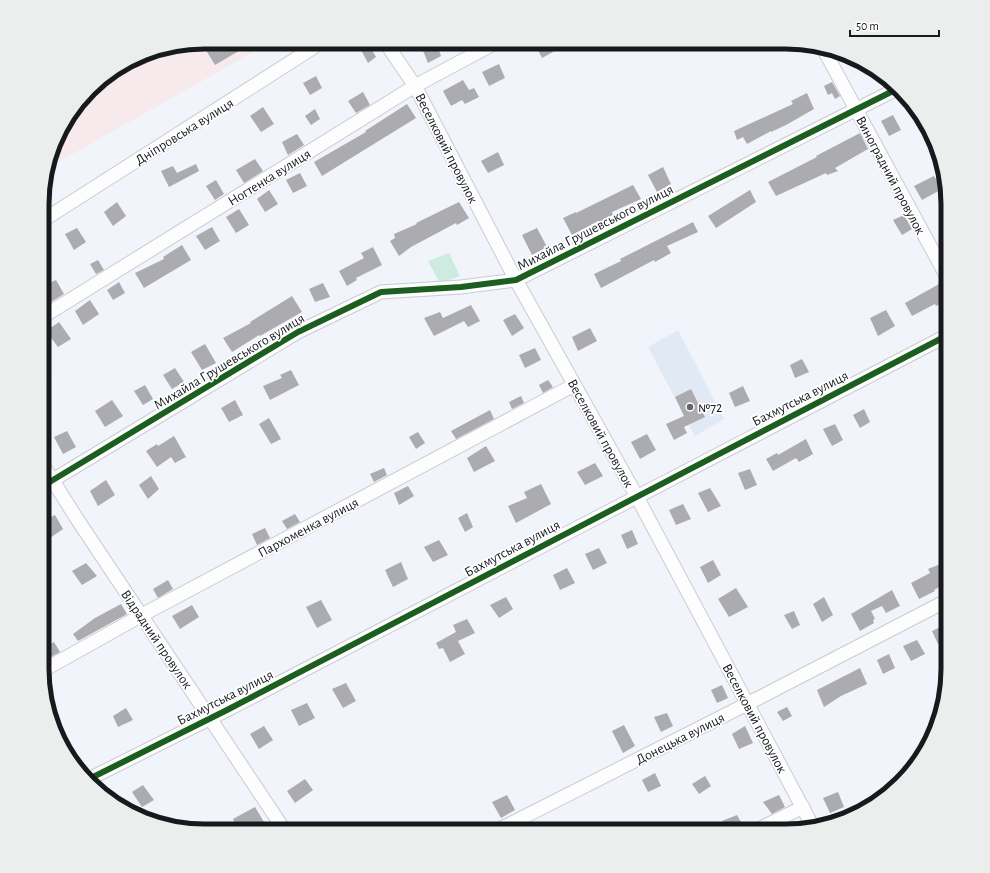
<svg xmlns="http://www.w3.org/2000/svg" width="990" height="873" font-family="'Alegreya Sans',sans-serif">
<style>
.built{fill:#e1e9f5}
.industrial{fill:#f7eaec}
.green{fill:#ceebe0}
.building{fill:#acacb0}
.lines{fill:none;stroke-linecap:round;stroke-linejoin:round}
.minor-casing{stroke:#c9ccd1;stroke-width:15}
.minor{stroke:#fdfdfe;stroke-width:13}
.cycleway-casing{stroke:#fff;stroke-width:8}
.cycleway{stroke:#1b5e20;stroke-width:6}
.poi-dot{fill:#63666a;stroke:#fff;stroke-width:1.5}
.labels{text-anchor:middle;stroke-width:3.5;stroke-linejoin:round;paint-order:stroke}
.street-label{font-size:14px;fill:#171a1d;stroke:#fff}
.poi-label{font-size:14px;fill:#171a1d;stroke:#fff;text-anchor:start}
.rim{fill:none;stroke:#171a1d;stroke-width:5}
</style>
<rect width="100%" height="100%" fill="#f1f4fa"/>
<polygon class="built" points="678,330 724,419 695,436 648,347"/>
<polygon class="industrial" points="204,42 271,42 46,169 64,123 97,82 152,51"/>
<polygon class="green" points="449,253 460,276 440,283 428,261"/>
<g class="building">
<polygon points="201,42 254,42 215,65"/>
<polygon points="434,42 436,42 441,56 428,63 422,48"/>
<polygon points="534,42 571,42 542,58"/>
<polygon points="369,45 376,57 368,63 361,50"/>
<polygon points="499,64 505,78 489,86 482,72"/>
<polygon points="316,76 322,88 310,95 303,83"/>
<polygon points="463,80 469,90 474,88 479,97 465,104 462,100 451,106 443,91"/>
<polygon points="832,82 840,96 835,99 832,93 828,95 824,86"/>
<polygon points="363,92 370,105 356,113 348,101"/>
<polygon points="807,93 814,109 786,125 771,132 771,131 747,144 743,137 737,140 734,131 793,104 791,101"/>
<polygon points="407,104 416,118 322,176 314,162 366,132 365,131"/>
<polygon points="263,107 274,124 261,132 250,116"/>
<polygon points="315,109 320,119 311,125 305,116"/>
<polygon points="893,115 901,130 889,136 881,121"/>
<polygon points="860,133 868,149 835,168 838,171 827,175 826,173 776,196 768,182 817,157 816,156"/>
<polygon points="297,134 304,145 288,155 282,142"/>
<polygon points="498,152 504,165 488,173 481,161"/>
<polygon points="255,159 263,171 244,183 236,170"/>
<polygon points="196,164 199,171 169,187 161,171 173,166 177,173"/>
<polygon points="663,167 671,184 657,192 648,175"/>
<polygon points="300,173 307,186 293,193 286,180"/>
<polygon points="934,176 942,189 922,200 914,186"/>
<polygon points="216,180 224,194 215,200 206,186"/>
<polygon points="633,185 641,199 612,212 613,215 599,222 598,221 572,235 563,218 576,212 576,213"/>
<polygon points="269,190 278,204 265,212 257,199"/>
<polygon points="750,190 756,202 716,228 708,216"/>
<polygon points="117,202 126,216 113,226 104,212"/>
<polygon points="459,202 469,218 457,225 456,223 411,247 399,256 390,241 395,238 394,234 417,224 416,223"/>
<polygon points="239,209 249,225 236,233 226,217"/>
<polygon points="904,215 912,229 902,235 893,220"/>
<polygon points="693,222 698,232 667,246 671,253 655,262 654,260 601,288 594,274 621,261 620,259"/>
<polygon points="212,227 220,241 205,250 196,236"/>
<polygon points="77,228 86,242 74,250 65,234"/>
<polygon points="537,228 547,247 532,255 522,235"/>
<polygon points="182,245 191,260 144,288 135,273 164,259 163,257"/>
<polygon points="373,247 382,265 356,278 357,280 347,286 339,271 364,258 361,253"/>
<polygon points="98,260 104,270 96,274 90,264"/>
<polygon points="56,280 64,294 51,302 44,290 44,285"/>
<polygon points="119,282 125,293 113,300 107,290"/>
<polygon points="323,283 330,297 315,302 309,289"/>
<polygon points="941,283 948,291 948,300 936,306 935,304 912,316 905,303"/>
<polygon points="292,296 302,312 260,336 259,335 232,352 223,338 251,323 250,322"/>
<polygon points="90,300 99,314 83,325 75,311"/>
<polygon points="471,305 480,321 468,327 464,321 434,336 424,318 440,312 443,318"/>
<polygon points="886,310 895,326 878,336 870,318"/>
<polygon points="515,314 524,328 512,336 503,320"/>
<polygon points="59,322 71,339 58,347 46,331"/>
<polygon points="590,328 597,341 578,351 572,337"/>
<polygon points="205,344 216,363 202,370 191,352"/>
<polygon points="535,348 541,360 525,368 519,355"/>
<polygon points="802,359 809,372 795,378 790,365"/>
<polygon points="175,368 184,382 172,389 163,375"/>
<polygon points="291,370 299,385 270,400 263,386 282,378 280,375"/>
<polygon points="548,380 553,387 543,393 539,385"/>
<polygon points="145,385 153,399 143,405 134,391"/>
<polygon points="743,386 750,401 735,407 729,393"/>
<polygon points="691,389 705,417 684,427 687,433 674,440 666,424 684,416 675,397"/>
<polygon points="521,396 524,403 512,409 509,402"/>
<polygon points="112,400 123,416 105,427 95,411"/>
<polygon points="235,400 243,415 229,422 221,408"/>
<polygon points="864,409 870,422 860,428 853,415"/>
<polygon points="490,410 494,419 456,439 451,431"/>
<polygon points="269,418 281,439 271,444 259,424"/>
<polygon points="835,424 843,440 832,446 823,429"/>
<polygon points="67,431 76,447 63,454 54,437"/>
<polygon points="418,432 425,443 416,449 409,437"/>
<polygon points="647,434 656,450 640,459 631,442"/>
<polygon points="174,436 186,457 175,463 171,457 157,467 146,451 157,444 158,446"/>
<polygon points="806,439 813,454 799,462 796,458 773,471 766,459 777,453 778,455"/>
<polygon points="486,446 495,461 474,472 467,458"/>
<polygon points="595,463 603,476 585,485 577,472"/>
<polygon points="384,468 387,475 374,482 370,474"/>
<polygon points="750,469 757,485 745,490 738,473"/>
<polygon points="151,476 159,489 148,499 139,485"/>
<polygon points="106,480 115,495 98,506 90,491"/>
<polygon points="541,484 551,504 516,523 508,506 527,498 524,492"/>
<polygon points="408,486 414,496 399,505 394,493"/>
<polygon points="710,488 721,506 708,512 698,493"/>
<polygon points="683,504 691,519 676,525 669,510"/>
<polygon points="467,513 473,527 465,532 458,518"/>
<polygon points="295,514 300,522 287,529 282,521"/>
<polygon points="55,515 63,529 50,538 43,528 43,521"/>
<polygon points="265,528 270,538 257,545 252,534"/>
<polygon points="632,530 638,544 627,549 621,535"/>
<polygon points="439,540 448,555 433,562 424,547"/>
<polygon points="599,548 607,563 593,570 585,554"/>
<polygon points="713,560 721,575 708,583 700,567"/>
<polygon points="401,562 408,579 393,587 385,570"/>
<polygon points="86,563 97,576 82,585 72,571"/>
<polygon points="943,563 948,574 948,582 934,590 935,591 919,599 911,583 930,573 928,569"/>
<polygon points="567,568 575,583 560,590 553,575"/>
<polygon points="168,580 173,589 158,598 153,589"/>
<polygon points="736,588 748,607 729,617 718,599"/>
<polygon points="892,590 900,606 886,613 882,606 871,611 875,619 873,620 874,623 860,631 851,614"/>
<polygon points="506,597 513,609 499,618 490,605"/>
<polygon points="824,597 833,615 822,622 813,604"/>
<polygon points="321,600 332,620 317,628 306,607"/>
<polygon points="121,604 127,614 78,641 73,634 95,618"/>
<polygon points="192,605 199,617 180,629 172,616"/>
<polygon points="794,611 800,625 792,629 784,615"/>
<polygon points="467,619 475,633 458,641 465,654 450,662 443,648 439,649 436,643 456,632 453,625"/>
<polygon points="945,625 948,631 948,640 938,644 932,631"/>
<polygon points="917,640 925,654 911,661 903,646"/>
<polygon points="54,642 60,652 47,659 42,651 43,648"/>
<polygon points="889,654 895,668 883,674 877,660"/>
<polygon points="860,668 867,684 841,696 824,707 817,690"/>
<polygon points="346,683 356,701 343,708 332,689"/>
<polygon points="722,685 728,698 717,703 711,690"/>
<polygon points="307,703 315,718 299,726 291,710"/>
<polygon points="787,707 792,716 783,721 777,712"/>
<polygon points="126,708 133,720 118,727 113,716"/>
<polygon points="667,713 673,726 661,732 654,717"/>
<polygon points="624,725 635,746 623,753 612,731"/>
<polygon points="264,726 273,740 259,749 250,734"/>
<polygon points="745,726 753,743 739,749 732,734"/>
<polygon points="655,773 661,786 648,792 642,780"/>
<polygon points="705,776 711,786 699,794 692,784"/>
<polygon points="305,779 313,790 295,803 287,791"/>
<polygon points="143,785 154,800 142,807 132,792"/>
<polygon points="838,792 844,807 830,813 823,798"/>
<polygon points="507,795 515,810 501,818 492,802"/>
<polygon points="779,795 785,807 772,814 763,802"/>
<polygon points="255,807 264,822 245,831 239,831 233,819"/>
<polygon points="737,815 746,831 728,831 722,821"/>
</g>
<g class="lines">
<g class="minor-casing">
<g id="minor">
<polyline points="385,42 415,86 516,280 637,497 813,827"/>
<polyline points="824,50 948,279"/>
<polyline points="45,219 322,42"/>
<polyline points="44,316 415,86 497,42"/>
<polyline points="43,465 77,519 285,831"/>
<polyline points="43,486 298,332 381,292 461,287 516,280 897,89"/>
<polyline points="42,671 142,615 574,385"/>
<polyline points="87,780 227,710 948,335"/>
<polyline points="496,831 747,704 948,600"/>
<polyline points="755,831 803,807"/>
</g>
</g>
<use href="#minor" class="minor"/>
<g class="cycleway-casing">
<g id="cycleway">
<polyline points="43,486 298,332 381,292 461,287 516,280 897,89"/>
<polyline points="87,780 227,710 948,335"/>
</g>
</g>
<use href="#cycleway" class="cycleway"/>
</g>
<circle class="poi-dot" cx="690" cy="407" r="4"/>
<g class="labels">
<g class="street-label">
<text transform="translate(184 131) rotate(-32)" y="5">Дніпровська вулиця</text>
<text transform="translate(447 148) rotate(63)" y="5">Веселковий провулок</text>
<text transform="translate(891 175) rotate(62)" y="5">Виноградний провулок</text>
<text transform="translate(269 177) rotate(-32)" y="5">Ногтенка вулиця</text>
<text transform="translate(595 227) rotate(-27)" y="5">Михайла Грушевського вулиця</text>
<text transform="translate(229 361) rotate(-31)" y="5">Михайла Грушевського вулиця</text>
<text transform="translate(800 398) rotate(-27)" y="5">Бахмутська вулиця</text>
<text transform="translate(601 433) rotate(61)" y="5">Веселковий провулок</text>
<text transform="translate(308 527) rotate(-28)" y="5">Пархоменка вулиця</text>
<text transform="translate(512 548) rotate(-28)" y="5">Бахмутська вулиця</text>
<text transform="translate(157 639) rotate(56)" y="5">Відрадний провулок</text>
<text transform="translate(225 697) rotate(-27)" y="5">Бахмутська вулиця</text>
<text transform="translate(755 718) rotate(62)" y="5">Веселковий провулок</text>
<text transform="translate(680 738) rotate(-27)" y="5">Донецька вулиця</text>
</g>
<g class="poi-label">
<text x="698" y="412">№72</text>
</g>
</g>
<path d="M0 0H990V873H0ZM204 49H786A155 155 0 0 1 941 204V669A155 155 0 0 1 786 824H204A155 155 0 0 1 49 669V204A155 155 0 0 1 204 49Z" fill="#eceded" fill-rule="evenodd"/>
<path class="rim" d="M204 49H786A155 155 0 0 1 941 204V669A155 155 0 0 1 786 824H204A155 155 0 0 1 49 669V204A155 155 0 0 1 204 49Z"/>
<path d="M850 30v6h89v-6" fill="none" stroke="#171a1d" stroke-width="2"/>
<text x="856" y="30" font-size="12" fill="#171a1d" stroke="#ffffff" stroke-width="3" paint-order="stroke">50 m</text>
</svg>
